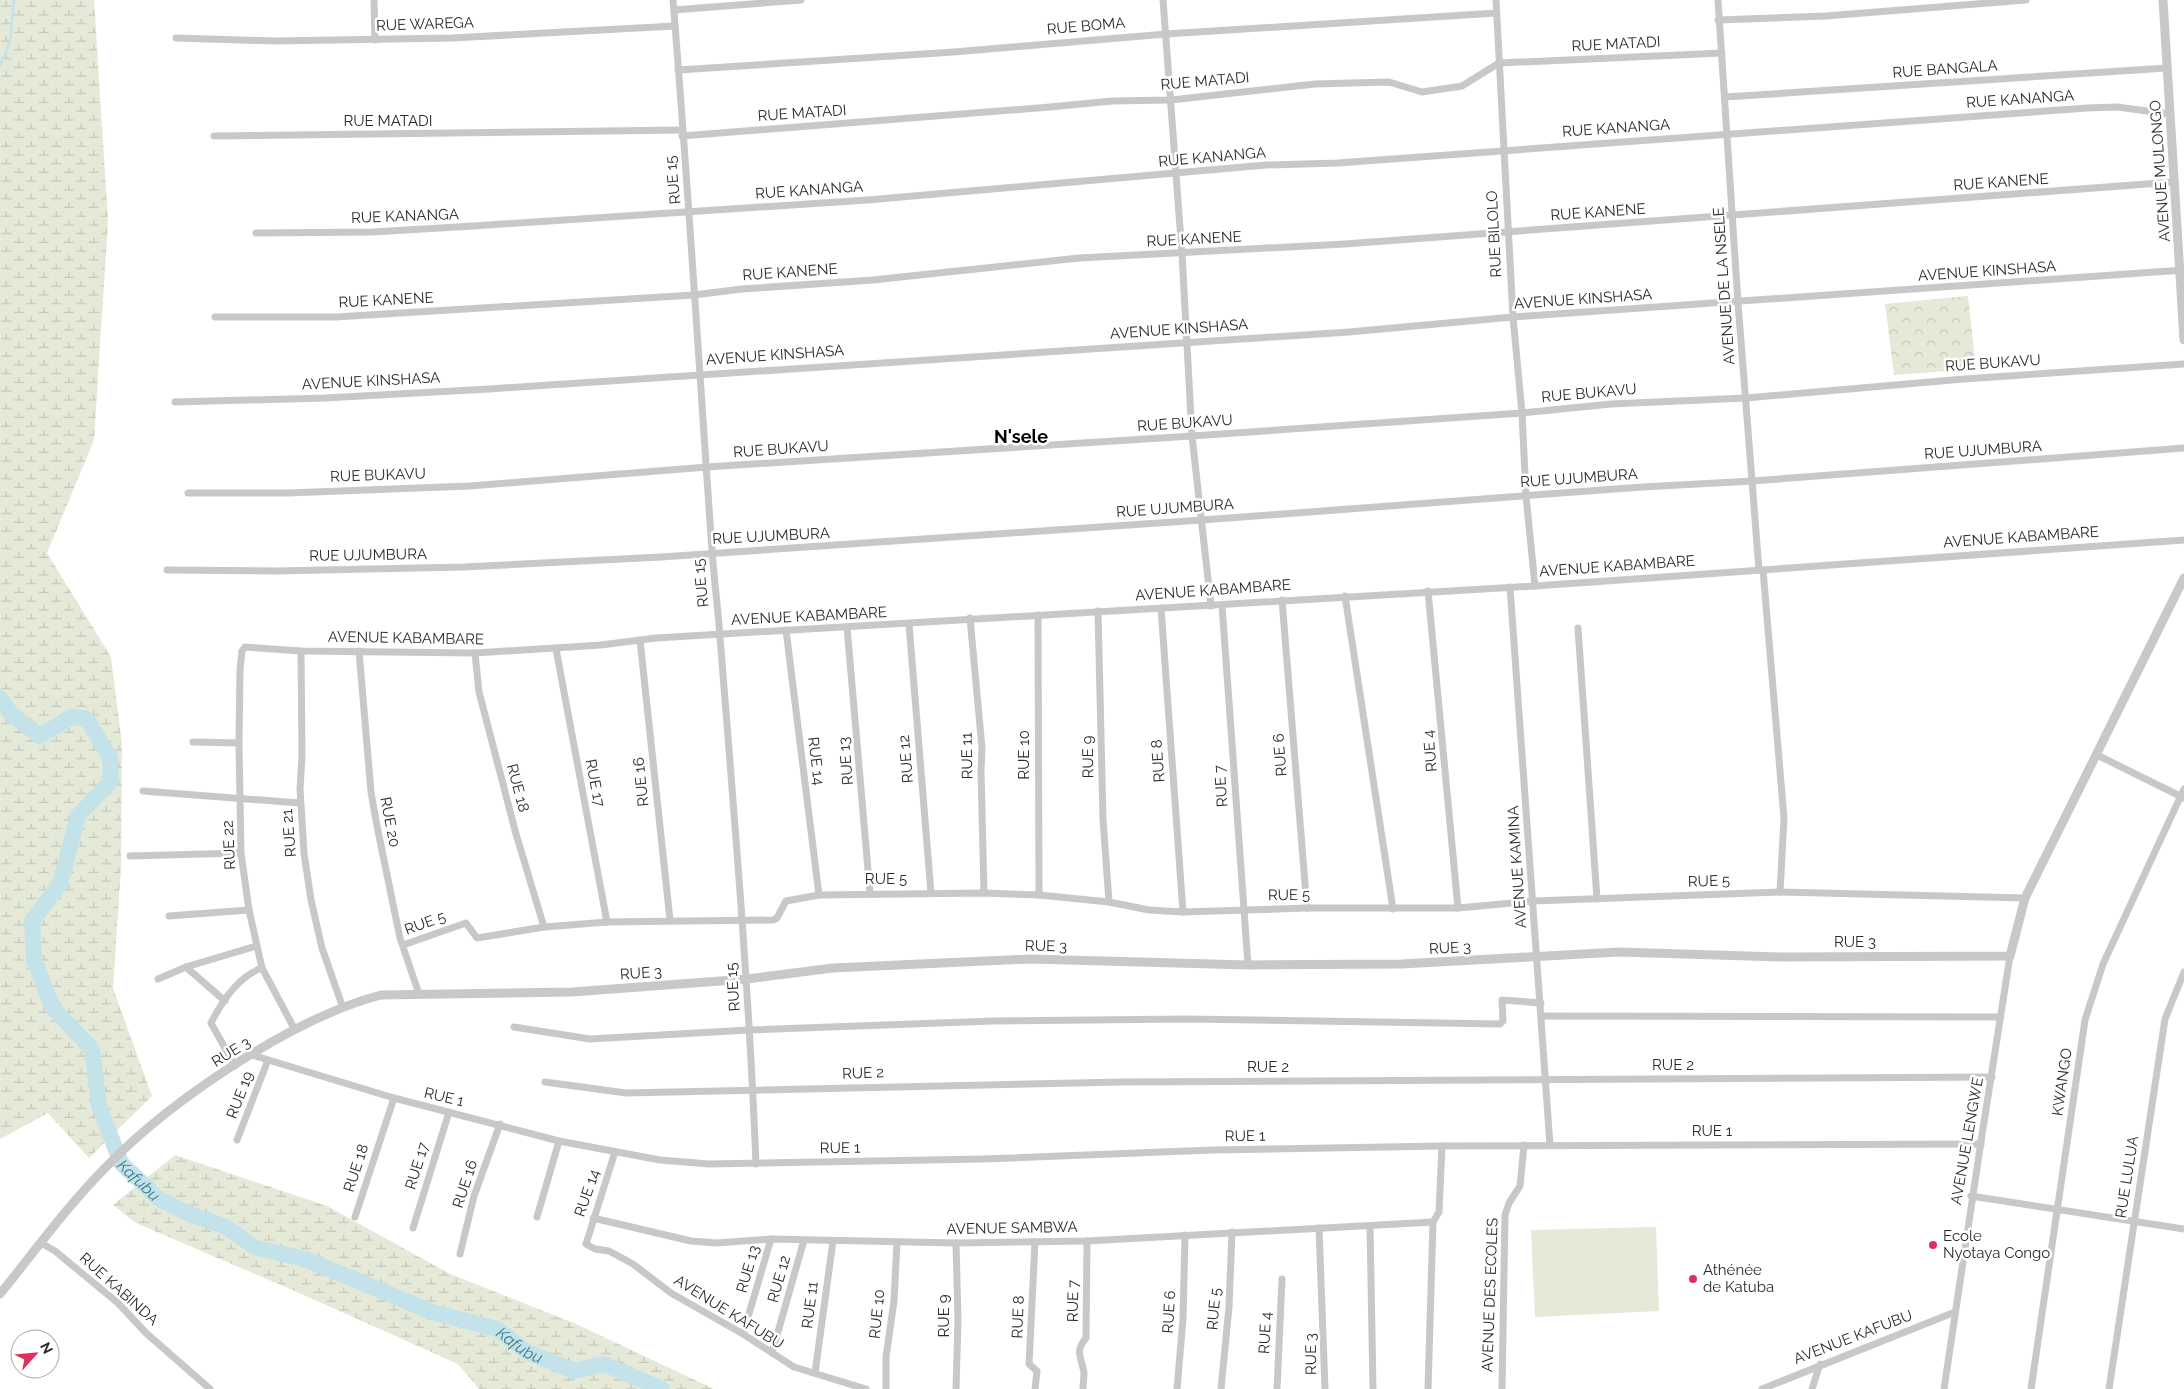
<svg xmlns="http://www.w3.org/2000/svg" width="2184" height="1389" font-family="Raleway,sans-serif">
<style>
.forest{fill:url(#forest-crowns)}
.wetland{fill:url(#wetland-marsh)}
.pitch{fill:#e5e9d8}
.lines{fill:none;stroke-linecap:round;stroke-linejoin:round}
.stream{stroke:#c4e2ea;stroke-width:2.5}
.river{stroke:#c4e2ea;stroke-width:16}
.minor{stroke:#c8c8c8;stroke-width:7}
.tertiary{stroke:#c8c8c8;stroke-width:9}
.poi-dot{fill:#e22e5d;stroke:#fff;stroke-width:2}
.labels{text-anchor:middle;stroke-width:5;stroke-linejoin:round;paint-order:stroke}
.street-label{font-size:15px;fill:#2b2b2b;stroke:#fff}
.poi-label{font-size:15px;fill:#2b2b2b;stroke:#fff;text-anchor:start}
.water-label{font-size:16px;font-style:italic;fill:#3b7c8b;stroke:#fff}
.quarter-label{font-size:18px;font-weight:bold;fill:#000;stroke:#fff}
</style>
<defs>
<pattern id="forest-crowns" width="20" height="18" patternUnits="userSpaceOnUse" patternTransform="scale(1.25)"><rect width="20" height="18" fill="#e5e9d8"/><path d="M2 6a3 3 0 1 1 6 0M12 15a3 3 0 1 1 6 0" fill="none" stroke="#c5c8ba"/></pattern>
<pattern id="wetland-marsh" width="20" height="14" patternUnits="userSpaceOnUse" patternTransform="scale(1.25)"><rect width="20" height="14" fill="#e5e9d8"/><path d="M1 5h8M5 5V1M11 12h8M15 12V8" fill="none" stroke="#c5c8ba"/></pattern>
</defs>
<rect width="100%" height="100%" fill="#fff"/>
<polygon class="forest" points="1968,296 1976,369 1894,375 1885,304"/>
<g class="wetland">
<polygon points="0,0 94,0 108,221 94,440 47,553 111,657 122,744 121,867 113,988 152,1096 89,1158 48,1113 0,1139"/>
<polygon points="175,1155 327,1206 450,1274 574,1323 714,1389 479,1389 458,1364 297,1292 136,1223 113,1205"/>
</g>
<polygon class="pitch" points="1656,1227 1659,1311 1535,1317 1531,1230"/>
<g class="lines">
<polyline class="stream" points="0,66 10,42 14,0"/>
<path class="river" id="s1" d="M 0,698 L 12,715 L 40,736 L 71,717 L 87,719 L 110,758 L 111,781 L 78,816 L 60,884 L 32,921 L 34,960 L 53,1008 L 92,1049 L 99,1106 L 121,1163 L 159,1199 L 187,1213 L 226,1227 L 256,1248 L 305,1259 L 432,1312 L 497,1329 L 527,1352 L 574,1371 L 604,1364 L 662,1389"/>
<g class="minor">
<polyline points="374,0 375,40"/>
<path d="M 673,0 C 688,183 699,367 712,550 C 714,579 718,608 720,637 C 734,813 749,988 756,1164"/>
<polyline points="1163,0 1182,254 1192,436 1211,606"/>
<polyline points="1496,0 1513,317 1522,413 1526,496 1535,586"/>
<polyline points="1718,0 1738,303 1759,570"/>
<polyline points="674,10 801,0"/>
<polyline points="1718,20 1826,16 2026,0"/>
<polyline points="176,38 275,41 452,38 675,26"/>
<polyline points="678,70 954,52 1166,34 1496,13"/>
<polyline points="1725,97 2167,68"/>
<polyline points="214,136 682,130"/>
<polyline points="682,136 1050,107 1112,101 1171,100 1315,84 1389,82 1422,92 1462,86 1499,63 1722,53"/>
<polyline points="256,233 373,232 473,226 868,200 1266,165 1338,163 2087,108 2117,107 2170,114"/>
<polyline points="215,317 336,317 694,295 742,289 873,280 1079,258 1345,244 2174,182"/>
<polyline points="175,402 325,398 489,389 1349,332 1513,317 2184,270"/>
<polyline points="188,493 288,493 470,486 707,467 1192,436 1522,413 1611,404 1746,398 1964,379 2184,364"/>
<polyline points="167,570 276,571 464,567 661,557 1202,520 1642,487 1753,481 2184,448"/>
<polyline points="1763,570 1784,818 1780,892"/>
<polyline points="1510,587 1550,1145"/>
<polyline points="1428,591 1458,908"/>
<polyline points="1345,596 1393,909"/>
<polyline points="1282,600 1307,908"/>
<polyline points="1222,605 1248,965"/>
<polyline points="1161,608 1183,912"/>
<polyline points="1098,611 1103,819 1109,902"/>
<polyline points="1038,615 1039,895"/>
<polyline points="970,618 982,748 981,771 984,893"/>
<polyline points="909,624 931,893"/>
<polyline points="847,627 870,893"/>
<polyline points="1578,628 1597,899"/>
<polyline points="786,630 819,895"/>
<polyline points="640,640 670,920"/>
<polyline points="556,649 607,922"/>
<polyline points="301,651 302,756 300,789 304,853 311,900 322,948 343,1008"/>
<polyline points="359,651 371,792 377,826 400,938 419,994"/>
<polyline points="475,653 479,692 516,834 544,927"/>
<polyline points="193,742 239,743"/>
<polyline points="2097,755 2184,798"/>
<polyline points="143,791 300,803"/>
<polyline points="130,856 241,853"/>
<polyline points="169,916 249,910"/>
<polyline points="403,945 466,923 477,938 544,927 607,922 773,920 777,918 786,901 819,895 984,893 1039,895 1109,902 1149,910 1183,912 1307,908 1458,908 1533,901 1780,892 2025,898"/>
<polyline points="186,967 225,1001"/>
<polyline points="158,979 186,967 256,946"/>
<polyline points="1543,1016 2000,1017"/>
<polyline points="514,1027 590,1039 749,1030 993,1021 1186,1019 1500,1024 1503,1021 1502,1000 1541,1003"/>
<polyline points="295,1030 262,968 249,910 241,853 239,743 240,670 242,651 245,647 301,651 475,653 601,645 656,638 1535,586 2184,540"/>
<polyline points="252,1055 394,1098 559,1141 660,1160 709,1164 983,1159 1213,1150 1442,1146 1981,1144"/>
<path d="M 235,1066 L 211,1023 C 222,1001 239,976 262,968"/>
<polyline points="545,1082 626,1093 1122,1082 1992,1077"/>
<polyline points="237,1140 268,1060"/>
<polyline points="615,1152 586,1244 595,1249 609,1251 633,1264 671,1293 743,1334 794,1367 866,1389"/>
<polyline points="1971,1196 2184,1229"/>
<polyline points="355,1217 394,1098"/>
<polyline points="537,1217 559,1141"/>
<polyline points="593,1218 691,1241 717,1243 771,1239 956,1243 1087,1241 1433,1222"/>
<polyline points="1370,1226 1373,1389"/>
<polyline points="413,1228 449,1112"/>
<polyline points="1319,1228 1325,1389"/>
<polyline points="1035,1242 1029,1364 1037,1371 1035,1389"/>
<polyline points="41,1243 55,1251 118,1303 146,1333 210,1389"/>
<polyline points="956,1243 958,1319 956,1389"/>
<polyline points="460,1254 474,1196 500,1124"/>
<polyline points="743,1334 771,1239"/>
<polyline points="772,1353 804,1240"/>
<polyline points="815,1373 833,1241"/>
<polyline points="886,1389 886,1357 894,1301 897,1242"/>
<path d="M 1083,1389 C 1083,1384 1084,1378 1084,1373 C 1082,1358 1074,1352 1086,1338 L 1087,1241"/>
<polyline points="1177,1389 1183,1319 1185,1235"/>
<polyline points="1221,1389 1229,1307 1232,1232"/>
<polyline points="1277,1389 1282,1279"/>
<polyline points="1428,1389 1433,1222 1439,1212 1442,1146"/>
<polyline points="1502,1389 1505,1215 1509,1203 1520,1186 1524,1145"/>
<polyline points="1762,1389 1955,1312"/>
<polyline points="1812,1389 1820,1364"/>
<path d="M 1944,1389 C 1965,1245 1987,1100 2010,956"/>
<polyline points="2031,1389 2085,1020 2103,964 2184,789"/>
<polyline points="2109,1389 2165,1019 2184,972"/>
</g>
<g class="tertiary">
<polyline points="2163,0 2184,340"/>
<path d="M 0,1294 C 35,1251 68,1205 107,1166 C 170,1101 292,1018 381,995 L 572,992 L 747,979 L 833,968 L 1031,959 L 1248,965 L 1401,964 L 1619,952 L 1783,957 L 2010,956 L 2025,898 L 2184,578"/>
</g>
</g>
<g class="poi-dot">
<circle cx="1933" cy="1245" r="5"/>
<circle cx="1693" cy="1279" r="5"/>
</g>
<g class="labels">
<g class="street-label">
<text transform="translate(425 24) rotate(-2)" y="5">RUE WAREGA</text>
<text transform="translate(1086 26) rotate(-5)" y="5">RUE BOMA</text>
<text transform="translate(1616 44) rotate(-3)" y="5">RUE MATADI</text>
<text transform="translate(1945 69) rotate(-4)" y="5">RUE BANGALA</text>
<text transform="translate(1205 81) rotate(-5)" y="5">RUE MATADI</text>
<text transform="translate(2020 99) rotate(-4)" y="5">RUE KANANGA</text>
<text transform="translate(802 113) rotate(-4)" y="5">RUE MATADI</text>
<text x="388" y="126">RUE MATADI</text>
<text transform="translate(1616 128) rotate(-4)" y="5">RUE KANANGA</text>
<text transform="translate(1212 157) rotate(-5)" y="5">RUE KANANGA</text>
<text transform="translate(2160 171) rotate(-94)" y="5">AVENUE MULONGO</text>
<text transform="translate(673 180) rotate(-96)" y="5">RUE 15</text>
<text transform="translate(2001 182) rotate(-4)" y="5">RUE KANENE</text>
<text transform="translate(809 190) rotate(-4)" y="5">RUE KANANGA</text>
<text transform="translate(1598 212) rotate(-4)" y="5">RUE KANENE</text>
<text transform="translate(405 216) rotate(-2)" y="5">RUE KANANGA</text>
<text transform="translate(1494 234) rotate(-93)" y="5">RUE BILOLO</text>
<text transform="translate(1194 239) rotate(-3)" y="5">RUE KANENE</text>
<text transform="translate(1987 271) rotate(-4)" y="5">AVENUE KINSHASA</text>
<text transform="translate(790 272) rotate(-4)" y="5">RUE KANENE</text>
<text transform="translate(1724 286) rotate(-94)" y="5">AVENUE DE LA NSELE</text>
<text transform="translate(1583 299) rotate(-4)" y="5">AVENUE KINSHASA</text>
<text transform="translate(386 300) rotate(-3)" y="5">RUE KANENE</text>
<text transform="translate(1179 329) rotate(-4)" y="5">AVENUE KINSHASA</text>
<text transform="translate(775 355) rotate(-4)" y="5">AVENUE KINSHASA</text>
<text transform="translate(1993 363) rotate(-4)" y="5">RUE BUKAVU</text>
<text transform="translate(371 381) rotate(-3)" y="5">AVENUE KINSHASA</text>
<text transform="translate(1589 393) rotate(-5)" y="5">RUE BUKAVU</text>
<text transform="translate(1185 423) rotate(-4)" y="5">RUE BUKAVU</text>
<text transform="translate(781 449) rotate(-4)" y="5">RUE BUKAVU</text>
<text transform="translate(1983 450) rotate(-4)" y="5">RUE UJUMBURA</text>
<text transform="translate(378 475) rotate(-2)" y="5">RUE BUKAVU</text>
<text transform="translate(1579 478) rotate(-4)" y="5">RUE UJUMBURA</text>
<text transform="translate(1175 508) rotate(-4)" y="5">RUE UJUMBURA</text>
<text transform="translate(771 536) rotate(-3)" y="5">RUE UJUMBURA</text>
<text transform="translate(2021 537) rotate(-4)" y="5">AVENUE KABAMBARE</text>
<text transform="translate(368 555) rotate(-1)" y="5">RUE UJUMBURA</text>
<text transform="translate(1617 566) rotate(-4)" y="5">AVENUE KABAMBARE</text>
<text transform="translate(701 583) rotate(-96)" y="5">RUE 15</text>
<text transform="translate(1213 590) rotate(-4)" y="5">AVENUE KABAMBARE</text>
<text transform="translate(809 616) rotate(-3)" y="5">AVENUE KABAMBARE</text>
<text transform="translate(406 638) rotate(1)" y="5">AVENUE KABAMBARE</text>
<text transform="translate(1430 751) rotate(-95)" y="5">RUE 4</text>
<text transform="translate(1024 755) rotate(-90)" y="5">RUE 10</text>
<text transform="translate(1280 755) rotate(-95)" y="5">RUE 6</text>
<text transform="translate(967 756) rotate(-91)" y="5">RUE 11</text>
<text transform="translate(1088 757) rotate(-91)" y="5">RUE 9</text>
<text transform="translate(906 759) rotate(-95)" y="5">RUE 12</text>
<text transform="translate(816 761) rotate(83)" y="5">RUE 14</text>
<text transform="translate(846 761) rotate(-95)" y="5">RUE 13</text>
<text transform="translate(1158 761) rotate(-94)" y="5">RUE 8</text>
<text transform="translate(641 782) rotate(-96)" y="5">RUE 16</text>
<text transform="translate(595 783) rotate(79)" y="5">RUE 17</text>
<text transform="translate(1221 786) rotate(-94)" y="5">RUE 7</text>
<text transform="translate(518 788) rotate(75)" y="5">RUE 18</text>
<text transform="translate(390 822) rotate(79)" y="5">RUE 20</text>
<text transform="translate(289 833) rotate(-95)" y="5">RUE 21</text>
<text transform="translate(229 845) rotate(-93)" y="5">RUE 22</text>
<text transform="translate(1517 867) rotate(-94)" y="5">AVENUE KAMINA</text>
<text x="886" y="884">RUE 5</text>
<text transform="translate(1709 881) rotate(-2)" y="5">RUE 5</text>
<text transform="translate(1289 895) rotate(-1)" y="5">RUE 5</text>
<text transform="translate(425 923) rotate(-20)" y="5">RUE 5</text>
<text x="1855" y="947">RUE 3</text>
<text transform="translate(1046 946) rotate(1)" y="5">RUE 3</text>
<text transform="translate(1450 948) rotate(-3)" y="5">RUE 3</text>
<text transform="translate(641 973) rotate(-4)" y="5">RUE 3</text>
<text transform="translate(733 987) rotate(-94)" y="5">RUE 15</text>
<text transform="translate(231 1052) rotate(-32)" y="5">RUE 3</text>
<text x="1673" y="1070">RUE 2</text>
<text x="1268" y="1072">RUE 2</text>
<text transform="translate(863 1073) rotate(-2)" y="5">RUE 2</text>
<text transform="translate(2062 1082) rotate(-82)" y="5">KWANGO</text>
<text transform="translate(240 1095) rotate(-69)" y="5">RUE 19</text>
<text transform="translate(444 1097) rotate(13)" y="5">RUE 1</text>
<text x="1712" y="1136">RUE 1</text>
<text transform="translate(1245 1136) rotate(-1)" y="5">RUE 1</text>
<text transform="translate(1967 1141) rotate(-80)" y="5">AVENUE LENGWE</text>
<text transform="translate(840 1148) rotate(-1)" y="5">RUE 1</text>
<text transform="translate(417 1166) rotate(-73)" y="5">RUE 17</text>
<text transform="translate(356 1168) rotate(-72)" y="5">RUE 18</text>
<text transform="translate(2127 1177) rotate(-81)" y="5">RUE LULUA</text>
<text transform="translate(465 1184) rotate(-72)" y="5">RUE 16</text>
<text transform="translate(587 1193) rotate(-71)" y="5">RUE 14</text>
<text transform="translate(1012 1228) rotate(-1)" y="5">AVENUE SAMBWA</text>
<text transform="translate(748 1269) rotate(-74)" y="5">RUE 13</text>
<text transform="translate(779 1279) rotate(-74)" y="5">RUE 12</text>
<text transform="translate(119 1289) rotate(42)" y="5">RUE KABINDA</text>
<text transform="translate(1490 1295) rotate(-88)" y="5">AVENUE DES ECOLES</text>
<text transform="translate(1073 1301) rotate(-89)" y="5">RUE 7</text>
<text transform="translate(810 1305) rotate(-83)" y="5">RUE 11</text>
<text transform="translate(1214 1309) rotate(-85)" y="5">RUE 5</text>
<text transform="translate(729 1312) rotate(32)" y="5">AVENUE KAFUBU</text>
<text transform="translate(1169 1312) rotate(-87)" y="5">RUE 6</text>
<text transform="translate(877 1314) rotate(-84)" y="5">RUE 10</text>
<text transform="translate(944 1316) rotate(-90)" y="5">RUE 9</text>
<text transform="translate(1018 1317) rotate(-88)" y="5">RUE 8</text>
<text transform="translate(1265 1333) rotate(-87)" y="5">RUE 4</text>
<text transform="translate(1853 1337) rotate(-21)" y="5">AVENUE KAFUBU</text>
<text transform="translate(1311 1354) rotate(-91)" y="5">RUE 3</text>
</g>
<g class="poi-label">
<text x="1943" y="1241">Ecole<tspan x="1943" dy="17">Nyotaya Congo</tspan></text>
<text x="1703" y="1275">Athénée<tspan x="1703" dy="17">de Katuba</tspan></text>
</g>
<g class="water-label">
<text dy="6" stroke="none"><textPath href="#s1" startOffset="632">Kafubu</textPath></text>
<text dy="6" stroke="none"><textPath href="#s1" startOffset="1052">Kafubu</textPath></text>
</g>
<g class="quarter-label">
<text x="1021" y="443">N'sele</text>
</g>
</g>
<g transform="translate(35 1354) rotate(63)"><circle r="24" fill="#ffffff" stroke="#aaaaaa"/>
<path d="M0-4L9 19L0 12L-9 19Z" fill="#e22e5d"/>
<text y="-8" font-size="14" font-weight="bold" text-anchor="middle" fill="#2b2b2b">N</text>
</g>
</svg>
